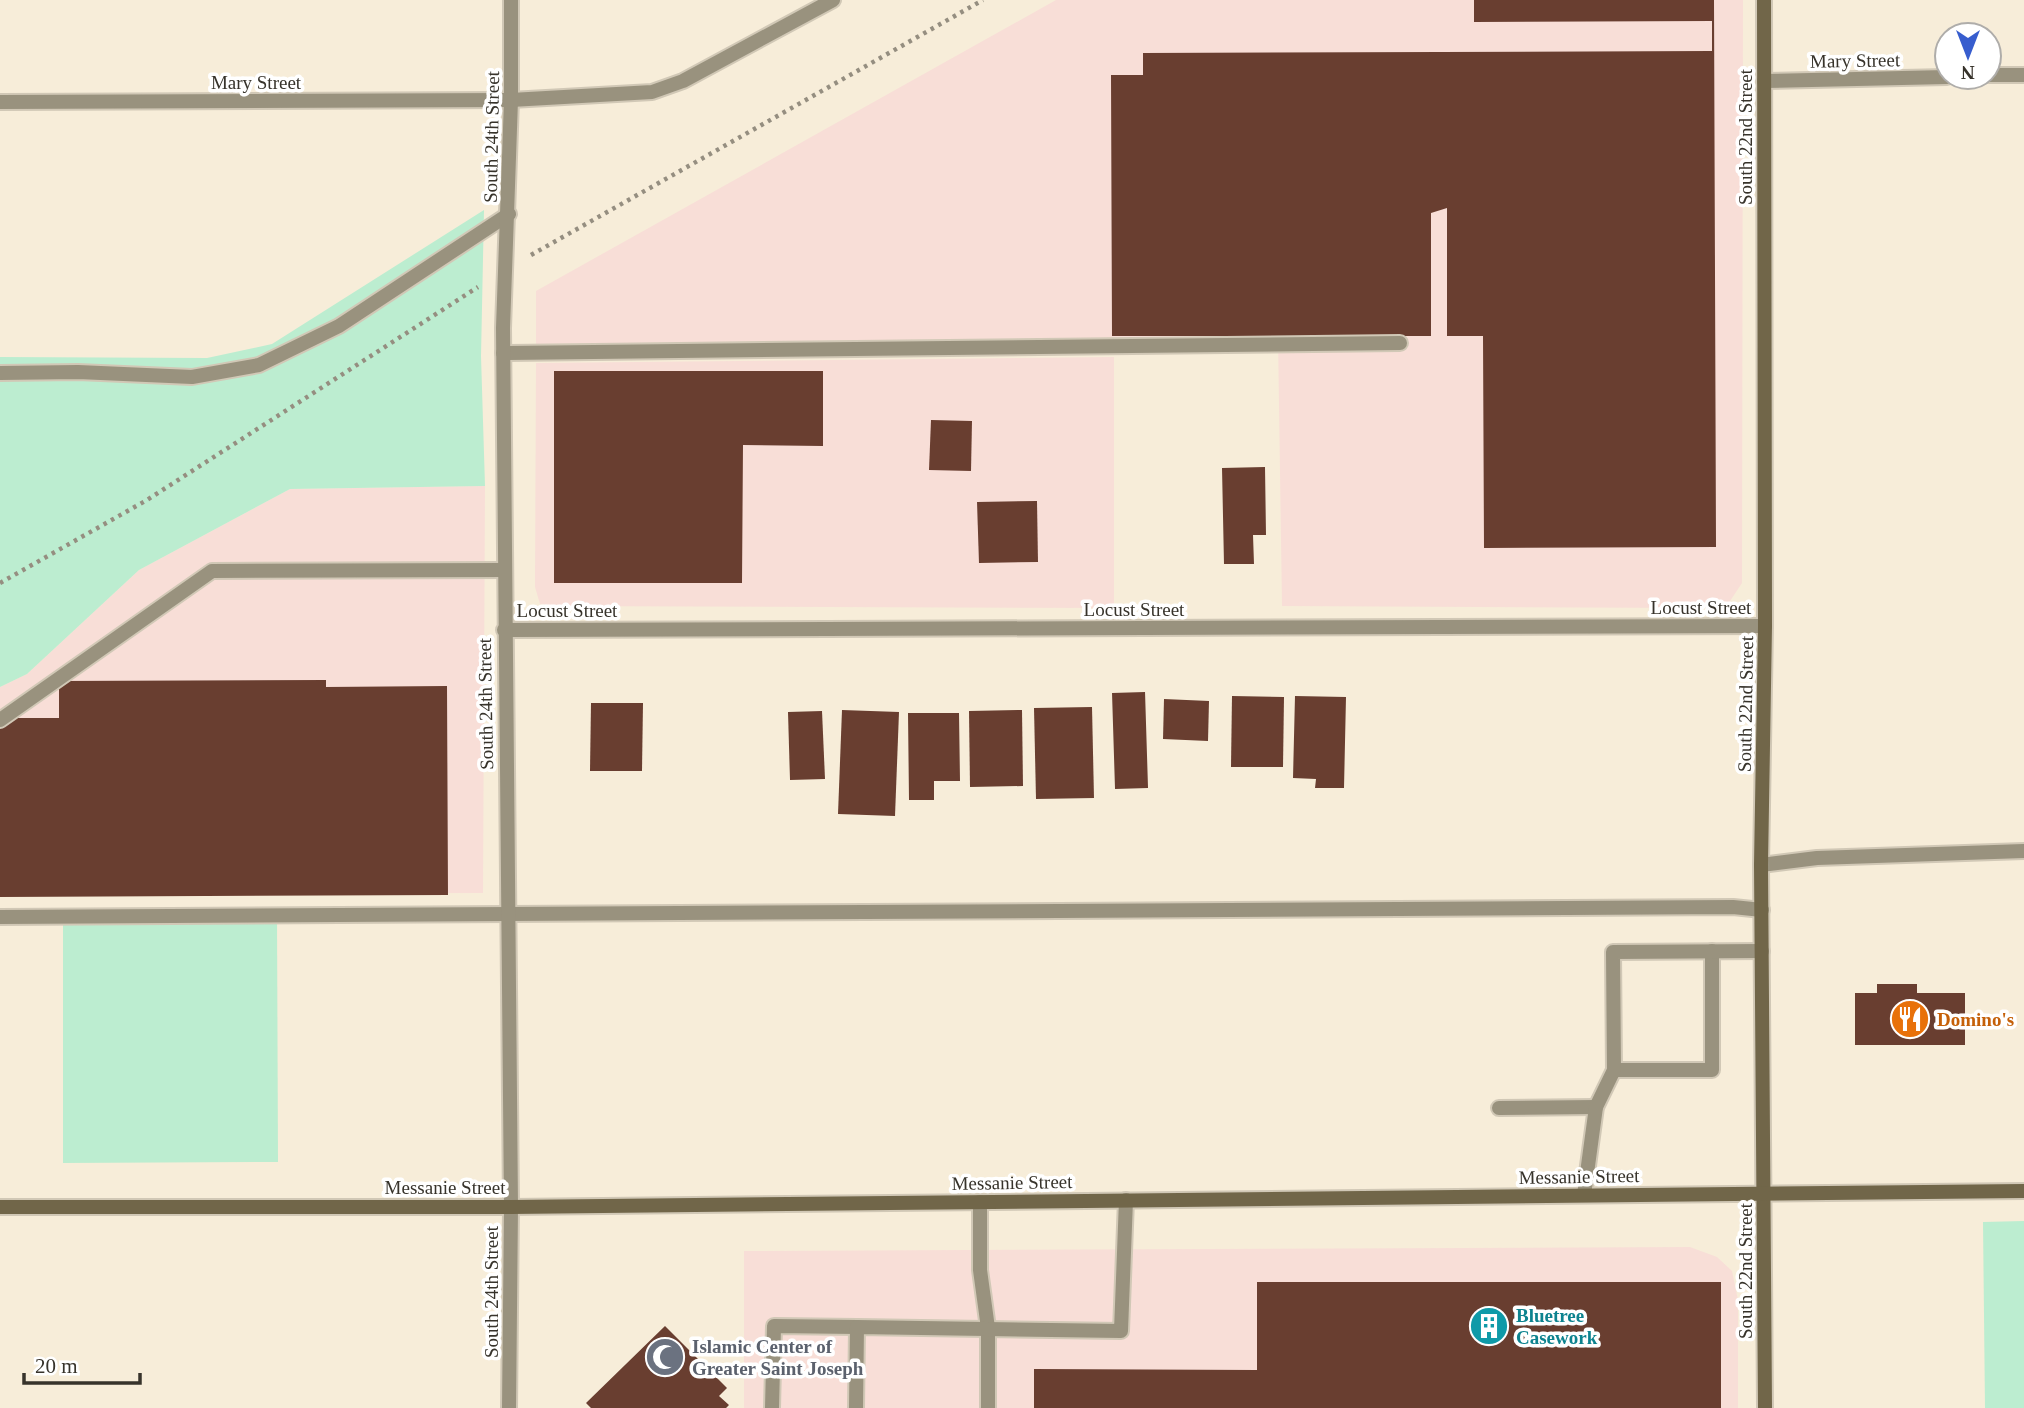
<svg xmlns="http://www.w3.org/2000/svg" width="2024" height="1408" font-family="'Times New Roman',serif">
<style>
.industrial{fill:#f8ded7}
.green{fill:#bcedd0}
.building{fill:#693e30}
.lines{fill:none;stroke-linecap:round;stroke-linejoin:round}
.lane-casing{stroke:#d1c8b6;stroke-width:18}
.street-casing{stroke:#d1c8b6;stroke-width:18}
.secondary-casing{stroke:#d1c8b6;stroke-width:18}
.path{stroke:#958e80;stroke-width:4.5;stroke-dasharray:3.5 5;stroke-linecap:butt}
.lane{stroke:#99927e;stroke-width:14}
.street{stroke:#99927e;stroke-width:14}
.secondary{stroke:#716649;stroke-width:14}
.labels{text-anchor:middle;stroke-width:7;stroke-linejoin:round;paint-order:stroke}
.street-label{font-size:19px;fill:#37332b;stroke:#fff}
.food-label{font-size:19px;font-weight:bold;fill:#c56008;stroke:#fff;text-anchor:start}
.culture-label{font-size:19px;font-weight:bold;fill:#0d838f;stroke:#fff;text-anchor:start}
.worship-label{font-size:19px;font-weight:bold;fill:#5b616d;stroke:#fff;text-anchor:start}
</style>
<rect width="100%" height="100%" fill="#f7edd9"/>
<g class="industrial">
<polygon points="1056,0 1743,0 1742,583 1728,604 1696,608 1282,606 1278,336 536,344 536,291"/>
<polygon points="1114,357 1114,608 553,606 540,604 535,587 536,363"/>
<polygon points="485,486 483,893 0,894 0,687 27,674 139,570 290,489"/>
<polygon points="1690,1247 1717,1257 1732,1271 1738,1300 1738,1408 744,1408 744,1251"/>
</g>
<g class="green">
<polygon points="484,210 481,356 485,486 290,489 139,570 27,674 0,687 0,357 207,358 272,344"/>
<polygon points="63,916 277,916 278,1162 63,1163"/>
<polygon points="2024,1221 2024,1408 1985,1408 1983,1222"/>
</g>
<g class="building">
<polygon points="1474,0 1714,0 1716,547 1484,548 1483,336 1447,336 1447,208 1431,213 1431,336 1112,336 1111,75 1143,75 1143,53 1712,51 1712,21 1474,22"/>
<polygon points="554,371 823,371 823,446 743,445 742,583 554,583"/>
<polygon points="931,420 972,421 971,471 929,470"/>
<polygon points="1265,467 1266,535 1253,535 1254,564 1224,564 1222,468"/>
<polygon points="1037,501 1038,562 979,563 977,502"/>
<polygon points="326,680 326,687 447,686 448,895 0,897 0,718 59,718 59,681"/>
<polygon points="1145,692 1148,788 1115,789 1112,693"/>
<polygon points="1232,696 1284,697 1283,767 1231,767"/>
<polygon points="1295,696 1346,697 1344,788 1315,788 1316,779 1293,778"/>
<polygon points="1164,699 1209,701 1208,741 1163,739"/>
<polygon points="591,703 643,703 642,771 590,771"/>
<polygon points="1092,707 1094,798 1036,799 1034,708"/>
<polygon points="842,710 899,712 895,816 838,814"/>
<polygon points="1022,710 1023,786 970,787 969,711"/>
<polygon points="822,711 825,779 790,780 788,712"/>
<polygon points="908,713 959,713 960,781 934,781 934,800 909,800"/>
<polygon points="1877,984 1917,984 1917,993 1965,993 1965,1045 1855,1045 1855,993 1877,993"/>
<polygon points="1257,1282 1721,1282 1721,1408 1034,1408 1034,1369 1257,1370"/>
<polygon points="665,1326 727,1388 719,1396 729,1405 726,1408 591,1408 586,1403"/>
</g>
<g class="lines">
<g class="lane-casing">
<g id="lane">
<polyline points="503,353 1400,343"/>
<polyline points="0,373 78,372 192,377 259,365 339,326 509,214"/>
<polyline points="0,720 212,571 504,570"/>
<polyline points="1761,865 1817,858 2024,851"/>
<polyline points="0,917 1733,907 1762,910"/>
<polyline points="1614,1070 1712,1070 1712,951"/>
<polyline points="1499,1108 1596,1107"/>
<polyline points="1584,1195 1596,1107 1614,1070 1613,952 1762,951"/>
<polyline points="980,1202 980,1270 988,1328 988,1408"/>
<polyline points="772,1408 774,1326 857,1327"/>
<polyline points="856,1408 857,1327 1121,1331 1126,1200"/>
</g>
</g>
<g class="street-casing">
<g id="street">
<polyline points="1989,75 2024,75"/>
<polyline points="1764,81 1947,77"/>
<polyline points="0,102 511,100 652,92 683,81 833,0"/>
<polyline points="504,630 1765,626"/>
<polyline points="509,1408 511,1207 503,328 511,100 511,0"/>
</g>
</g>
<g class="secondary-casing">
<g id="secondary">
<polyline points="1764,0 1765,626 1761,865 1765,1408"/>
<polyline points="0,1207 511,1207 2024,1191"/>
</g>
</g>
<g class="path">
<polyline points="531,255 983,0"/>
<polyline points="0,583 147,500 478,287"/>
</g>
<use href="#lane" class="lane"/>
<use href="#street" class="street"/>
<use href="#secondary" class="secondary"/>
</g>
<defs>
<g id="restaurant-disc" transform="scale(2.0125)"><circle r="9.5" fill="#e8710a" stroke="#fff"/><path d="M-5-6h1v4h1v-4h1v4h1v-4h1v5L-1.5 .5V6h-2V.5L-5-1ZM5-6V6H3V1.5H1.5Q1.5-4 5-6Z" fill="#fff"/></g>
<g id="building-disc" transform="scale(2.0125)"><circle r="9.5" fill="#0f9aa8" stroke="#fff"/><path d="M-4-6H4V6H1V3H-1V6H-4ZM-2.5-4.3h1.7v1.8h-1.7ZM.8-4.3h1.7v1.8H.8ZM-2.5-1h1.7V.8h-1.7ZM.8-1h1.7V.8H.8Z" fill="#fff"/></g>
<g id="mosque-disc" transform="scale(2.0125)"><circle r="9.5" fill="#6b7280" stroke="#fff"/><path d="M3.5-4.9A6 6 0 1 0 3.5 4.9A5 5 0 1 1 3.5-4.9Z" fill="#fff"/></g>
</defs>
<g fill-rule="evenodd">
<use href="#restaurant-disc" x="1910" y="1019"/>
<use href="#building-disc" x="1489" y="1326"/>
<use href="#mosque-disc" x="665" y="1357"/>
</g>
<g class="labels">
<g class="street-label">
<text transform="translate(1855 60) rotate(-1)" y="7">Mary Street</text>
<text x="256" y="89">Mary Street</text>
<text transform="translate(491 137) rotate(-89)" y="7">South 24th Street</text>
<text transform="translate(1745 137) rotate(-90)" y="7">South 22nd Street</text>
<text x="1701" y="614">Locust Street</text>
<text x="1134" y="616">Locust Street</text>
<text x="567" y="617">Locust Street</text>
<text transform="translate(485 704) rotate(-91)" y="7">South 24th Street</text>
<text transform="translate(1745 704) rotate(-89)" y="7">South 22nd Street</text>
<text transform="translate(1579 1176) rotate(-1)" y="7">Messanie Street</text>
<text transform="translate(1012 1182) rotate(-1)" y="7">Messanie Street</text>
<text x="445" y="1194">Messanie Street</text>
<text transform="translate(1745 1271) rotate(-90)" y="7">South 22nd Street</text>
<text transform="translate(491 1292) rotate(-90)" y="7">South 24th Street</text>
</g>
<g class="food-label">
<text x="1937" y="1026">Domino's</text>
</g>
<g class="culture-label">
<text x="1516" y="1322">Bluetree<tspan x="1516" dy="22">Casework</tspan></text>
</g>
<g class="worship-label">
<text x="692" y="1353">Islamic Center of<tspan x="692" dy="22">Greater Saint Joseph</tspan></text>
</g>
</g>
<g transform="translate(1968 56) rotate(180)"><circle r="33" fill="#ffffff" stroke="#afadaa" stroke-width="2"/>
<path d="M0-5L12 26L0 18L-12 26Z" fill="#375dce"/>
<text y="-10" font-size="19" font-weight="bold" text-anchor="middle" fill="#37332b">N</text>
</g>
<path d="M24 1373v10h116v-10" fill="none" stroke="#37332b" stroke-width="3.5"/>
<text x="35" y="1373" font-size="21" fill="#37332b" stroke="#ffffff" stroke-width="5" paint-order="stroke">20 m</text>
</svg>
